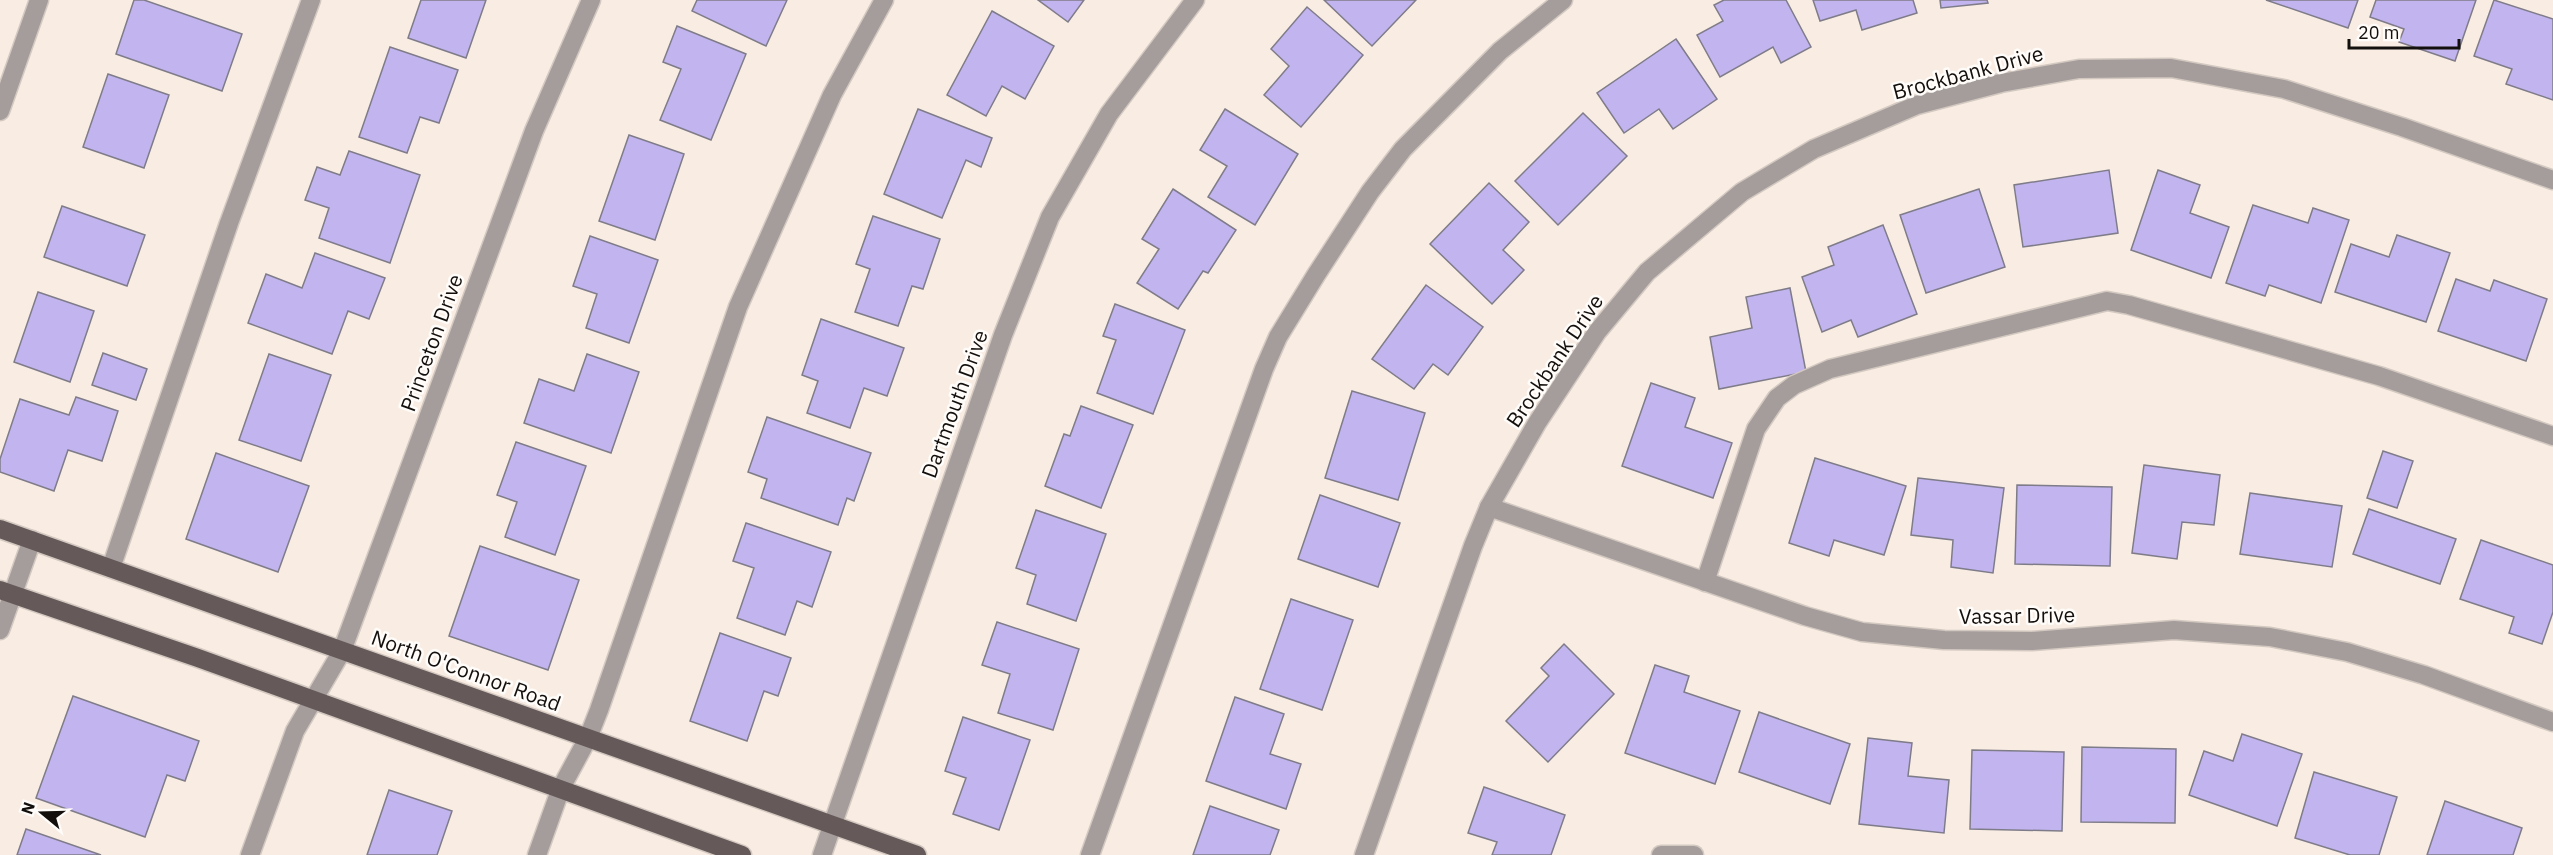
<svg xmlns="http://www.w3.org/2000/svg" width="2553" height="855" font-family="'IBM Plex Sans',sans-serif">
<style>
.building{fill:#c2b4ef;stroke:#7f7c89;stroke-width:1.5}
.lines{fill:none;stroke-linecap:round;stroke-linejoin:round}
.minor-casing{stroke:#d4c9c1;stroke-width:21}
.major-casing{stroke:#d4c9c1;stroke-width:21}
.minor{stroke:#a49d9c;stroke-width:18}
.major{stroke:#665959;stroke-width:18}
.labels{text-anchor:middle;stroke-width:5;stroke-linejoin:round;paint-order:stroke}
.street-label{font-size:21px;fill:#130f0c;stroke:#fffcfa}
</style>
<rect width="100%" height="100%" fill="#f9ede3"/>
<g class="building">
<polygon points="134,0 144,0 242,34 222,91 116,54"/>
<polygon points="421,0 486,0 466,58 408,38"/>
<polygon points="697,0 787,0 766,46 692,11"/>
<polygon points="1038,0 1084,0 1068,22"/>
<polygon points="1324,0 1416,0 1372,46"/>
<polygon points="1724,0 1786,0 1811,47 1781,63 1773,47 1720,77 1697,35 1723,21 1714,5"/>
<polygon points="1813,0 1913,0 1917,13 1862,30 1856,10 1820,21"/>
<polygon points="1940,0 1987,0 1988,3 1941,8"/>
<polygon points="2266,0 2358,0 2348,28"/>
<polygon points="2376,0 2476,0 2455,61 2399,42 2404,29 2370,17"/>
<polygon points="2494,0 2553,19 2553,100 2506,84 2512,69 2474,56"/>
<polygon points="1307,7 1363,55 1301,127 1264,95 1289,66 1271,49"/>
<polygon points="992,11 1054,46 1025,99 1002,86 986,116 947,95"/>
<polygon points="677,26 746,54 711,140 660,120 681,69 663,62"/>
<polygon points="1676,39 1717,99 1673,129 1659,109 1624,133 1597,93"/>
<polygon points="390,47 458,70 439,123 420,117 407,153 359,137"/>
<polygon points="108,74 169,95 144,168 83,147"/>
<polygon points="918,109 992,138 981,167 966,160 942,218 884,194"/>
<polygon points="1225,109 1298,154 1255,225 1208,197 1227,166 1200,150"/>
<polygon points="1583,113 1627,156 1558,225 1515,181"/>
<polygon points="629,135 684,154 655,240 599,221"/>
<polygon points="349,151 420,175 390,263 319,238 329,208 305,200 317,167 340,175"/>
<polygon points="2109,170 2118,233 2023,247 2014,185"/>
<polygon points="2158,170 2200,185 2190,213 2229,227 2211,278 2131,250"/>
<polygon points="1489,183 1529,222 1503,250 1524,270 1492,304 1430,244"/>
<polygon points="1173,189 1236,230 1208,273 1203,271 1178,309 1137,283 1159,249 1142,239"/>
<polygon points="1979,189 2005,267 1926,293 1900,215"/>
<polygon points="2253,205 2308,223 2313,208 2349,220 2321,303 2269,285 2265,296 2226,283"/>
<polygon points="62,206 145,235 127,286 44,257"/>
<polygon points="873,216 940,239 923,289 912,286 898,326 855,312 870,269 856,264"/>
<polygon points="1883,225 1917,314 1858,337 1851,320 1822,332 1802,277 1834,265 1828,247"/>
<polygon points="2397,235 2450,253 2426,322 2335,292 2351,244 2389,257"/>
<polygon points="590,236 658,260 629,343 586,328 597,294 573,286"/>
<polygon points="315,253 385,278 369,319 348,311 332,354 248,323 266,274 302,288"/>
<polygon points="2456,279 2490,291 2494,280 2547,299 2526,361 2438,331"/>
<polygon points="1426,285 1483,327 1448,375 1433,364 1414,389 1372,359"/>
<polygon points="1790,288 1806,372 1719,389 1710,337 1752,328 1746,297"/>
<polygon points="38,292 94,311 70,382 14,362"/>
<polygon points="1115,304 1185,330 1153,414 1097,393 1116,340 1103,336"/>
<polygon points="821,319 904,348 887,396 864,388 850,428 807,413 818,381 802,375"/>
<polygon points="103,353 147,369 136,400 92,385"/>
<polygon points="269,354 331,375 301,461 239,440"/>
<polygon points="587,354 639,372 611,453 524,423 539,379 574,391"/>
<polygon points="1651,383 1695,398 1685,427 1732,443 1713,498 1622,466"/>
<polygon points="1352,391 1425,413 1398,500 1325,478"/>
<polygon points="76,397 118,411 102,461 68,450 54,491 0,472 0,459 20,399 69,415"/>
<polygon points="1081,406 1133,425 1101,508 1045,486 1064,434 1070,436"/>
<polygon points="767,417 871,453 854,501 847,498 838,525 761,498 767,479 748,472"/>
<polygon points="516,442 586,466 555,555 505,537 517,502 497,495"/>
<polygon points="2383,451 2413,461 2397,508 2367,498"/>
<polygon points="216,453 309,486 278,572 186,539"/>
<polygon points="1815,458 1906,486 1884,555 1834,540 1829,556 1789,543"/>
<polygon points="2144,465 2220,475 2214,525 2182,522 2177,559 2132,553"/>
<polygon points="1918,478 2004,488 1993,573 1951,567 1953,540 1911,535"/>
<polygon points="2017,485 2112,487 2110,566 2015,564"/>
<polygon points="2250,493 2342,506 2332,567 2240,554"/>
<polygon points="1320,495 1400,523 1378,587 1298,559"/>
<polygon points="2369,509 2456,539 2440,584 2353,554"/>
<polygon points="1036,510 1106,534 1076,621 1027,604 1036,575 1016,568"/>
<polygon points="746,523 831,552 812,607 797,601 785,635 737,618 754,568 733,561"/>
<polygon points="2481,540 2553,565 2553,612 2542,644 2509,633 2514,617 2460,599"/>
<polygon points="480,546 579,580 548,670 449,636"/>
<polygon points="1291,599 1353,620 1322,710 1260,689"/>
<polygon points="997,622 1079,649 1053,730 998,713 1010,674 982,665"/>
<polygon points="720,633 791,658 778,696 764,691 747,741 690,721"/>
<polygon points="1564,644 1614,694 1548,762 1506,721 1549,676 1541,668"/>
<polygon points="1655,665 1689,676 1684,692 1740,711 1715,784 1625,753"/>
<polygon points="73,696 199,741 185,781 167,775 145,837 36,798"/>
<polygon points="1235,697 1284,714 1270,754 1301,764 1286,809 1206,781"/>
<polygon points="1759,712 1850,744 1830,804 1739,772"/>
<polygon points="963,717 1030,740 999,830 953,814 966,778 945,771"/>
<polygon points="2242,734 2302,754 2277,826 2189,795 2204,751 2233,761"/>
<polygon points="1868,738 1912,743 1908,776 1949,780 1944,833 1859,824"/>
<polygon points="2082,747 2176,749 2175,823 2081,822"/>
<polygon points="1972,750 2064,752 2062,831 1970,829"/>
<polygon points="2314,772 2397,797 2379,855 2350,855 2295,838"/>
<polygon points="1484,787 1565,815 1551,855 1492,855 1497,842 1468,833"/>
<polygon points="389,790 452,811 437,855 367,855"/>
<polygon points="2445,801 2522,828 2513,855 2427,855"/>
<polygon points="1210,806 1279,830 1270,855 1193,855"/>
<polygon points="26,829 101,855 17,855"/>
</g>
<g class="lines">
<g class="minor-casing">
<g id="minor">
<polyline points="0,111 39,0"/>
<polyline points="1489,507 1805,616 1862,632 1944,640 2032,641 2174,630 2270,637 2347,652 2424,675 2553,722"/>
<polyline points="111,568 229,223 311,0"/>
<polyline points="1705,582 1756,429 1777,398 1794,385 1830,369 2107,301 2129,305 2379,376 2553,436"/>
<polyline points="0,630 32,540"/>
<polyline points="250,855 295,731 342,651 534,131 591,0"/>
<polyline points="537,855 561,788 588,738 599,710 738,307 832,95 884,0"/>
<polyline points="822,855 1003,335 1050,217 1109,114 1195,0"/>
<polyline points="1090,855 1264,369 1278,337 1316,275 1370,192 1403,149 1500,51 1563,0"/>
<polyline points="1364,855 1473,546 1489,507 1537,423 1597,332 1647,272 1742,192 1814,149 1917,105 2001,83 2079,69 2171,68 2284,89 2402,127 2553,180"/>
<polyline points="1661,855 1694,855"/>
</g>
</g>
<g class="major-casing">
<g id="major">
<polyline points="0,529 917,855"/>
<polyline points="0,590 198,658 742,855"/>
</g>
</g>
<use href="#minor" class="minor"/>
<use href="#major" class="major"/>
</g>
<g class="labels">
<g class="street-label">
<text transform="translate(1968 73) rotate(-15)" y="7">Brockbank Drive</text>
<text transform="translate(432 343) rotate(-70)" y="7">Princeton Drive</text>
<text transform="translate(1555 361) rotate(-56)" y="7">Brockbank Drive</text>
<text transform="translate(955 404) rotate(-70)" y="7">Dartmouth Drive</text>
<text transform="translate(2017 616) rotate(-1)" y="7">Vassar Drive</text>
<text transform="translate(466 671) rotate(20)" y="7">North O'Connor Road</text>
</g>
</g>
<g transform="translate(42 813) rotate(289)" stroke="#fffcfa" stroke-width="4.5" paint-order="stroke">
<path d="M0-4.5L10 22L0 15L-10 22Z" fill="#130f0c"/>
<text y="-9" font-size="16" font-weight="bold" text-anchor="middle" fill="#130f0c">N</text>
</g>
<path d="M2349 39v9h110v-9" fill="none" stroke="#130f0c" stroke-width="3"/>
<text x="2358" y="39" font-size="18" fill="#130f0c" stroke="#fffcfa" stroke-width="4.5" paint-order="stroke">20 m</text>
</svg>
